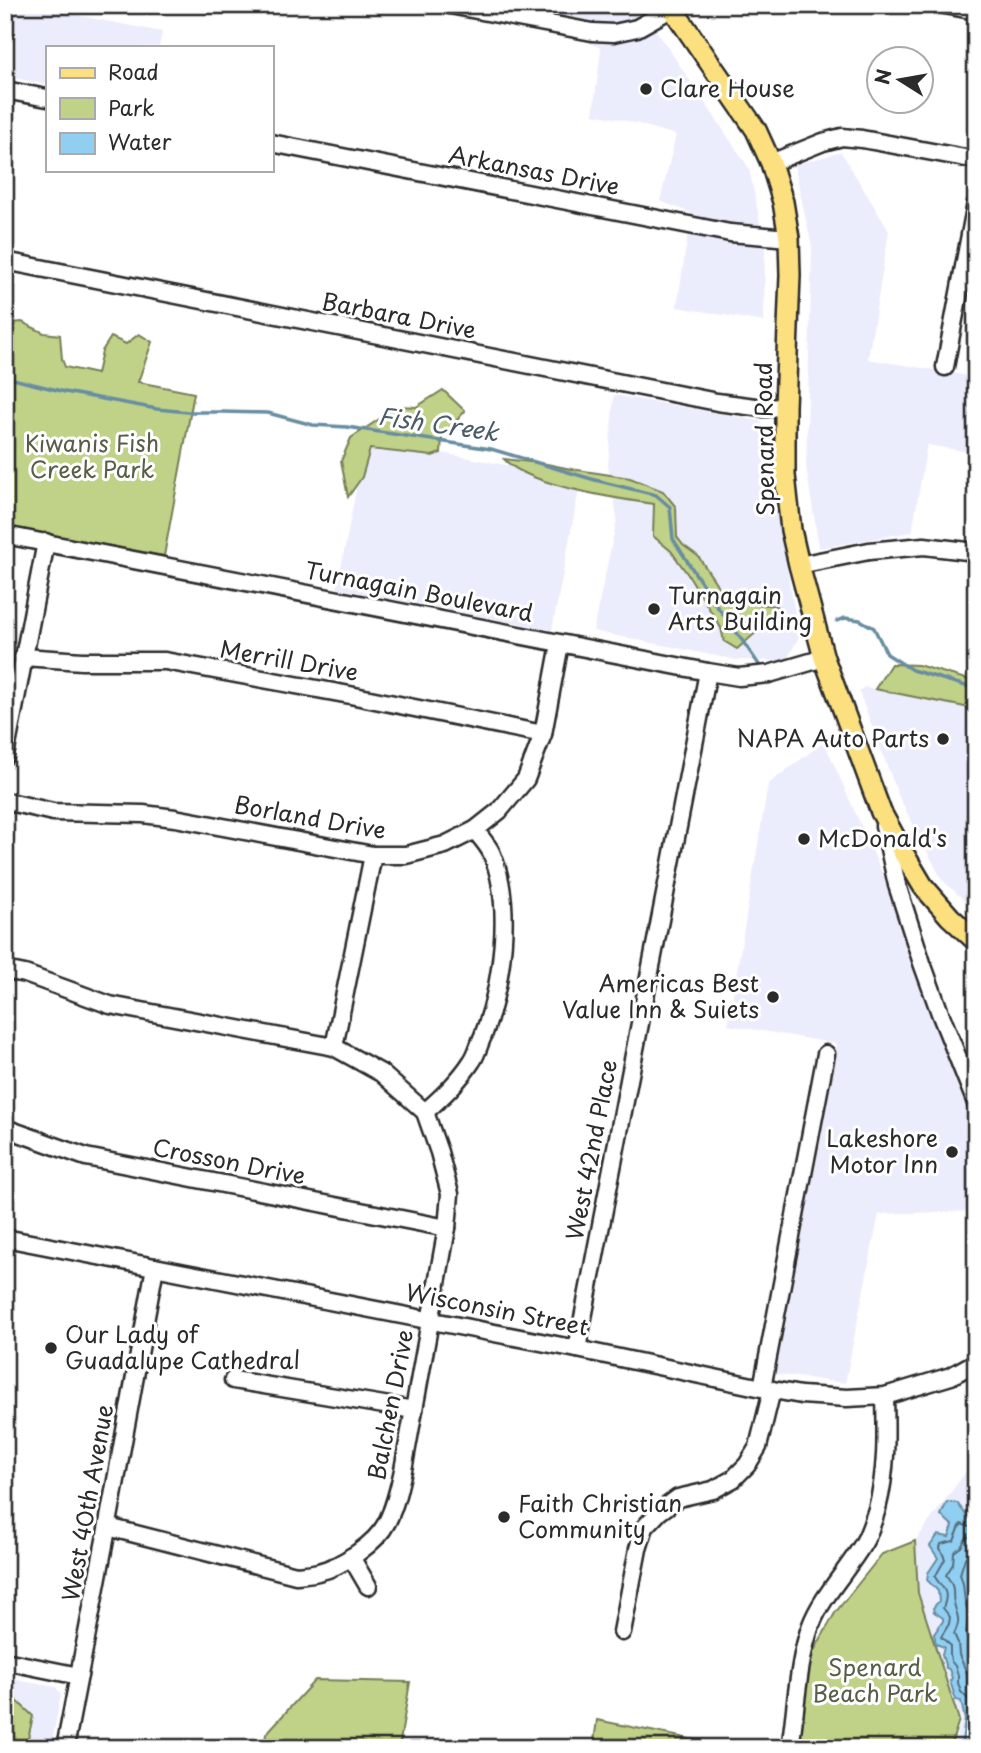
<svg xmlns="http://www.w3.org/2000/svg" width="981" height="1753" font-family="'Playpen Sans',sans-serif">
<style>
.built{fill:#ecedfc}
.green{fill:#c0d287;stroke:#767e59;stroke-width:2}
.water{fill:#91cff2;stroke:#688da2;stroke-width:2}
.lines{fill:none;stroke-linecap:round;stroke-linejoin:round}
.shore{stroke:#546d7b;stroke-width:2}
.stream{stroke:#688da2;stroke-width:3.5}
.minor-casing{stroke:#2b2b2b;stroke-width:21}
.major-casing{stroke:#2b2b2b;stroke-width:24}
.minor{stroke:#fff;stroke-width:16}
.major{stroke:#fce080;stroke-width:19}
.poi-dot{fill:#2b2b2b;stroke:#fff;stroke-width:2.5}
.labels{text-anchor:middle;stroke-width:6;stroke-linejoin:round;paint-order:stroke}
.poi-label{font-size:23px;fill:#2b2b2b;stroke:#fff;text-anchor:start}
.street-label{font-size:23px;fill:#2b2b2b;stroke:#fff}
.park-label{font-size:23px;fill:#585d47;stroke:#fff}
.water-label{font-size:24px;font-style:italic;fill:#4a5c67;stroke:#fff}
</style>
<rect width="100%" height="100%" fill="#fff"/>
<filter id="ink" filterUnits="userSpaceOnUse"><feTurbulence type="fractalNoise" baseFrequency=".0143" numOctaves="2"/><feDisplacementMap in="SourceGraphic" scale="14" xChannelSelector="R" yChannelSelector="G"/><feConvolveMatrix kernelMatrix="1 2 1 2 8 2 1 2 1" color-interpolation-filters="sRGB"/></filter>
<g filter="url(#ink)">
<g class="built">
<polygon points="12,5 24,5 162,32 159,47 47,47 47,85 5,76 5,14"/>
<polygon points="502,5 639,5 749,168 765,247 764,322 677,307 691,213 660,201 676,135 624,120 593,114 601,48 523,12 502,7"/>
<polygon points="841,152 889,231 868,359 976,377 976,453 927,445 912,532 819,548 806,467 812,247 794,165"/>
<polygon points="614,395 761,421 799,637 786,661 736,660 593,631 617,519 608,465"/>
<polygon points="366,439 581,479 552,630 337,588"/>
<polygon points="864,687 970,708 976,711 976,911 942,880 899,797 859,692"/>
<polygon points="824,742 883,875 946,1051 976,1122 976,1211 879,1214 845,1383 774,1374 837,1044 728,1025 768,784"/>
<polygon points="976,1458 976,1748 952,1748 962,1719 954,1707 918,1593 915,1541"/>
<polygon points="5,1678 56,1687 61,1695 51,1748 5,1748"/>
</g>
<g class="green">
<polygon points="22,322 44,333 60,335 62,359 65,367 97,374 102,351 111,337 126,344 139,334 152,342 138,382 194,393 164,556 5,526 5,324"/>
<polygon points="443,390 465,411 442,437 441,453 432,456 370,449 362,477 348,497 341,461 351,438 399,406 416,407"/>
<path d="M 504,459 L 547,464 L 571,469 L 630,478 L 663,491 L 676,507 L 677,537 L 683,545 L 698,556 L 726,598 L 759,604 L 776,606 L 781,611 L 737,649 L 724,641 L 721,628 L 691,579 L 671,551 L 653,536 L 654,504 C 618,499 528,486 504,459 Z"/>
<polygon points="891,664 918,665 976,682 976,711 970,708 875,689"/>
<polygon points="915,1541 918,1593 959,1720 950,1748 796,1748 810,1658 835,1613 882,1554"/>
<polygon points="315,1680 410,1682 399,1748 264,1748 266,1734"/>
<polygon points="5,1697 15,1699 33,1716 26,1748 5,1748"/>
<polygon points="597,1720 715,1744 714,1748 593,1748"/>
</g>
<polygon class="water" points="947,1502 957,1503 971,1521 976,1519 976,1748 961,1748 965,1720 961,1701 956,1700 950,1681 952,1678 949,1669 946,1668 942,1655 944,1647 936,1644 934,1634 943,1621 943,1618 934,1612 933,1608 939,1601 938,1591 927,1580 928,1573 938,1558 930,1546 938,1535 949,1537 953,1526 941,1515"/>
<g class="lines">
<g class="shore">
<path d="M 976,1536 L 967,1537 L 961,1547 L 954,1552 L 953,1564 L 946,1575 C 958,1591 950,1593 955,1607 C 959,1620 960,1621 954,1634 L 958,1643 L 959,1655 L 967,1673 L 968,1686 L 976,1695"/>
<polyline points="976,1546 965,1558 960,1574 963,1584 965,1602 969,1615 966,1634 969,1642 970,1653 976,1667"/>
<path d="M 968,1748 L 972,1718 L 968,1699 L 961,1692 L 958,1683 L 958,1675 L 955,1666 L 951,1661 L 950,1655 L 950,1645 L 941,1637 L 949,1624 L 950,1617 L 943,1608 C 950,1590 943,1590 935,1577 L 945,1559 L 940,1548 L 941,1544 L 954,1541 L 961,1524 L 970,1527 L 976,1526"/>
</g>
<g class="stream">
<polyline points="5,377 65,392 157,409 188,412 222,412 268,413 313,425 347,427 491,449 595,480 656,495 670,507 673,539 715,604 730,623 760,666"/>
<polyline points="837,621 845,618 860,620 874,628 887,654 912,670 976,689"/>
<polyline points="730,623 787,622"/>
</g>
<g class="minor-casing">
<g id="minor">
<polyline points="450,5 592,32 614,33 637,28 678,5"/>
<polyline points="945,5 976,11"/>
<polyline points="5,90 47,98"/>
<polyline points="271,143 730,233 789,238"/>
<polyline points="771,163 823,142 842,137 862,139 976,160"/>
<polyline points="5,261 717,402 763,408 785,407"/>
<polyline points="945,367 976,203"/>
<polyline points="5,535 708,672 739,677 769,674 824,658"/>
<polyline points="799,565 869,551 924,546 976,552"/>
<polyline points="23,657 82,661 165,661 350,695 543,734"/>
<polyline points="5,756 46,542"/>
<polyline points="5,801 53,812 143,814 175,818 373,855 406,855 445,845 475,830 499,811 526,779 543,734 560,644"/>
<polyline points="884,826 897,885 922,963 940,1013 976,1103"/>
<path d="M 5,970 L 25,974 L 110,1005 L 334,1047 L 381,1073 L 425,1112 L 439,1152 L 450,1194 L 447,1228 L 403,1470 C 399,1488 395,1506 387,1522 C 376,1544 341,1567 318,1572 C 311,1574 303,1574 296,1575 L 108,1527"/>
<polyline points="334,1047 373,855"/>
<path d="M 425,1112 C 443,1096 459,1081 472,1061 C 477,1054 479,1044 483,1036 C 502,986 514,903 491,852 C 487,844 480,837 475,830"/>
<polyline points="5,1128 86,1157 447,1228"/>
<polyline points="5,1238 577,1349 762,1388 801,1395 847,1398 885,1396 951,1376 976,1362"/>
<polyline points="577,1349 708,672"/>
<polyline points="233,1380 414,1410"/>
<polyline points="762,1388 826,1054"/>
<polyline points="351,1557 368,1586"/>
<polyline points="622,1632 638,1549 645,1527 659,1512 678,1498 713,1490 733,1479 747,1465 758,1447 772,1390"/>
<polyline points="5,1661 79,1676"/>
<polyline points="65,1748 105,1540 155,1267"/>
<path d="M 790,1748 C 796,1710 798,1660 811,1625 C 822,1596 847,1571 863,1544 C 870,1533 873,1520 877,1509 C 887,1470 886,1436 885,1396"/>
</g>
</g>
<g class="major-casing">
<polyline id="major" points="670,5 756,130 771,163 783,202 789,238 790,275 785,407 785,475 791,530 799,565 824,658 881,812 904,854 923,886 950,917 976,941"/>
</g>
<use href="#minor" class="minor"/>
<use href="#major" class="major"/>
</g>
</g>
<g class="poi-dot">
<circle cx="646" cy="89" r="7"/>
<circle cx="654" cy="609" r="7"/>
<circle cx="943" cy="739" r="7"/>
<circle cx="804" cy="839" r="7"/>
<circle cx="773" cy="997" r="7"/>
<circle cx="952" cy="1152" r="7"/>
<circle cx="51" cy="1348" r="7"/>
<circle cx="504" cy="1517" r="7"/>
</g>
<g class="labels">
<g class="poi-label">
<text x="660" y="97">Clare House</text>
<text x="668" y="604">Turnagain<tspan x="668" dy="26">Arts Building</tspan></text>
<text x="929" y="747" text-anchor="end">NAPA Auto Parts</text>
<text x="818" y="847">McDonald's</text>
<text x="759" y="992" text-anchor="end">Americas Best<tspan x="759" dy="26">Value Inn &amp; Suiets</tspan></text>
<text x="938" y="1147" text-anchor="end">Lakeshore<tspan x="938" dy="26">Motor Inn</tspan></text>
<text x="65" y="1343">Our Lady of<tspan x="65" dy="26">Guadalupe Cathedral</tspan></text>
<text x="518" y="1512">Faith Christian<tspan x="518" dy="26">Community</tspan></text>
</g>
<g class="street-label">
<text transform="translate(534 171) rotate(11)" y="8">Arkansas Drive</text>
<text transform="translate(399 316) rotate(11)" y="8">Barbara Drive</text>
<text transform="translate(765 439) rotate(-91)" y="8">Spenard Road</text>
<text transform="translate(419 592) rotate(11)" y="8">Turnagain Boulevard</text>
<text transform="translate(289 661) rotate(10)" y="8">Merrill Drive</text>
<text transform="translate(310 818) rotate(10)" y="8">Borland Drive</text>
<text transform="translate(592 1150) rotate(-79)" y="8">West 42nd Place</text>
<text transform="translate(229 1162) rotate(11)" y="8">Crosson Drive</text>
<text transform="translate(497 1310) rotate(11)" y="8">Wisconsin Street</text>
<text transform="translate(391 1405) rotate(-79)" y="8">Balchen Drive</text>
<text transform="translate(88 1503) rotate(-80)" y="8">West 40th Avenue</text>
</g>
<g class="park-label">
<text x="92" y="452">Kiwanis Fish<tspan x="92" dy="26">Creek Park</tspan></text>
<text x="875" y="1676">Spenard<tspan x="875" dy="26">Beach Park</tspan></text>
</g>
<g class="water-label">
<text transform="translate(438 425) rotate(8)" y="8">Fish Creek</text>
</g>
</g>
<rect width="981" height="1753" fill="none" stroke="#fff" stroke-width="28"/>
<rect x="14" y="14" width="953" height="1725" fill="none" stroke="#2b2b2b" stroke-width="2.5" filter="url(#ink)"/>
<rect x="46" y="46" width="228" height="126" fill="#ffffff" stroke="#aaaaaa" stroke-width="2"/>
<rect x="60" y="68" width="35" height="10" fill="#fce080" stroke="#aaaaaa" stroke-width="2"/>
<text x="108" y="80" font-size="21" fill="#2b2b2b">Road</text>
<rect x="60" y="98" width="35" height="21" fill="#c0d287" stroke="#aaaaaa" stroke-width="2"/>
<text x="108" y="116" font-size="21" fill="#2b2b2b">Park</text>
<rect x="60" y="133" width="35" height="21" fill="#91cff2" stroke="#aaaaaa" stroke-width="2"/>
<text x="108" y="150" font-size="21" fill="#2b2b2b">Water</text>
<g transform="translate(900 80) rotate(281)"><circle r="33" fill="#ffffff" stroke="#aaaaaa" stroke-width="2"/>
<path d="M0-5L12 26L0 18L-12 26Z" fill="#2b2b2b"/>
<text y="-10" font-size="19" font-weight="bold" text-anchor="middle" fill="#2b2b2b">N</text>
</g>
</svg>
